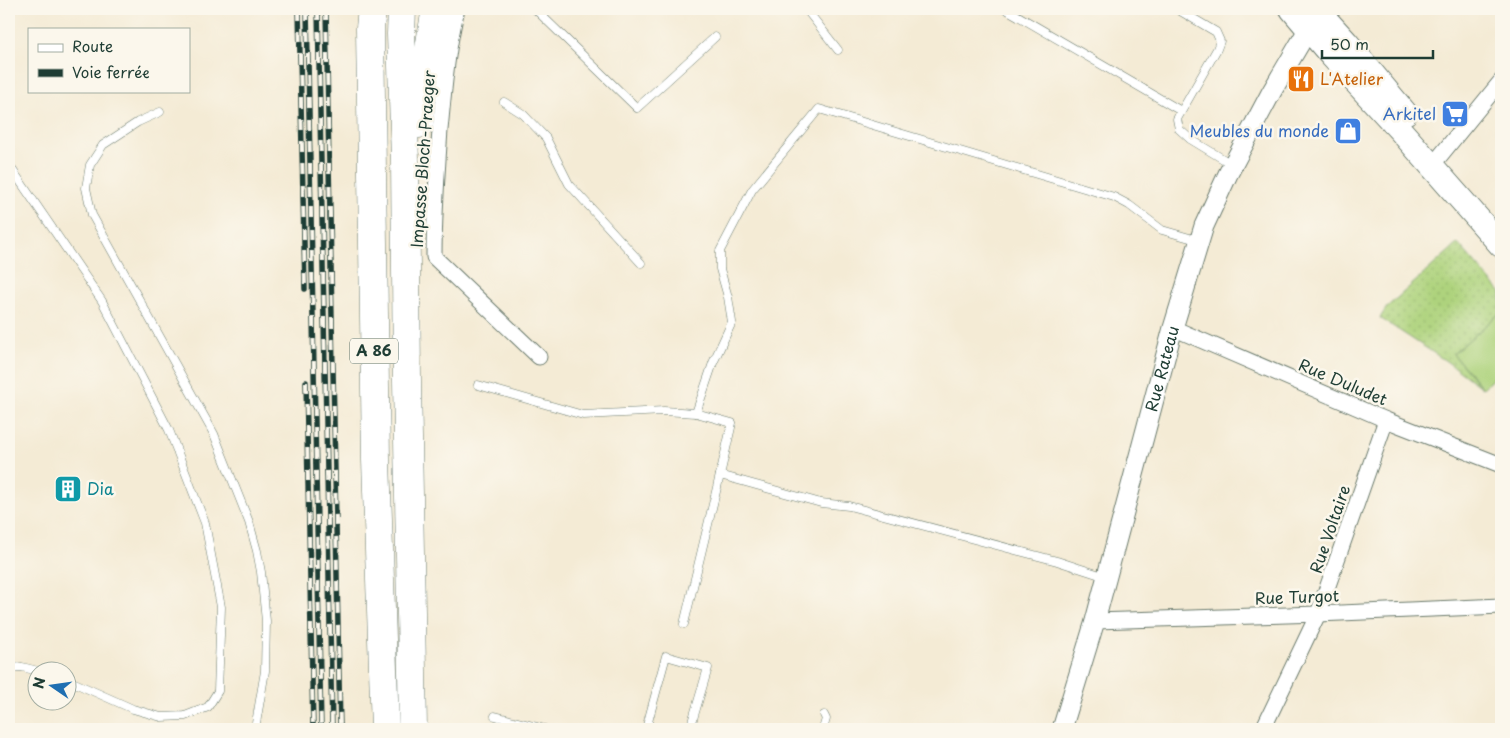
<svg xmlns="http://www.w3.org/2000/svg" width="1510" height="738" font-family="'Playpen Sans',sans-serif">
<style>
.grass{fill:url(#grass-dots);stroke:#668858}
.pitch{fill:#aed37d;stroke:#668858}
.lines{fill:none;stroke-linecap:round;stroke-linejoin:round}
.service-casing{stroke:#6a7a6c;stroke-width:9}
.minor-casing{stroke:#6a7a6c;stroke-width:17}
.tertiary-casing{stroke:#6a7a6c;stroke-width:21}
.primary-casing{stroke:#6a7a6c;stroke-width:26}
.motorway-casing{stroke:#6a7a6c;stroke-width:29}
.service{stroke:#fff;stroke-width:8}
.minor{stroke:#fff;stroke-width:15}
.tertiary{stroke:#fff;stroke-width:19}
.primary{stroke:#fff;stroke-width:24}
.motorway{stroke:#fff;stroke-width:28}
.rail-casing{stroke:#1f3d34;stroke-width:5.5}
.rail{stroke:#fbf7ec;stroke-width:4;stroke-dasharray:11;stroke-linecap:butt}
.labels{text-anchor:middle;stroke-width:5;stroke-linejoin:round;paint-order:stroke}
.shield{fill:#fbf7ec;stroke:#61756b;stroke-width:1}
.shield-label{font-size:15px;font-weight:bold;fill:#1f3d34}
.food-label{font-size:16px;fill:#c56008;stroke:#fbf7ec;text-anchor:start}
.shop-label{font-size:16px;fill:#366cbe;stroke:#fbf7ec;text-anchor:end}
.street-label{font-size:16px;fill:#1f3d34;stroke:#fbf7ec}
.culture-label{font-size:16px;fill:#0d838f;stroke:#fbf7ec;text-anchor:start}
</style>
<defs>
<pattern id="grass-dots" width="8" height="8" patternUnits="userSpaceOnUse" patternTransform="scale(1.25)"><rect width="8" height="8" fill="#aed37d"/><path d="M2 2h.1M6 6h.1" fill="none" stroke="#95b66d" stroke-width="1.8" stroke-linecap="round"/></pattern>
</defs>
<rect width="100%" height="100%" fill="#fbf7ec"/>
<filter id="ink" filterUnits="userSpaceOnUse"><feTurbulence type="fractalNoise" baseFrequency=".02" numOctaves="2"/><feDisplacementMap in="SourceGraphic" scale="10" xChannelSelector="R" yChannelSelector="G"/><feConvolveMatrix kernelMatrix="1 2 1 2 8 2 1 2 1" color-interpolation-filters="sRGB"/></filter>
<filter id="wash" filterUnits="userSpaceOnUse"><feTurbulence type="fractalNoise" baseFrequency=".0096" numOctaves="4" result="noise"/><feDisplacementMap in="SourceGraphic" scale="20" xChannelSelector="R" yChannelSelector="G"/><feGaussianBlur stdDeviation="1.12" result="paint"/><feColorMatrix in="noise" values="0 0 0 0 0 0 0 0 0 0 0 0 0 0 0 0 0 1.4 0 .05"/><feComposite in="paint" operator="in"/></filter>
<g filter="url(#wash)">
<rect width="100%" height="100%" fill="#f4ebd5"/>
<polygon class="grass" points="1458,243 1501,293 1501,312 1453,354 1482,388 1446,361 1380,318 1387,307"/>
<polygon class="pitch" points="1501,312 1501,371 1483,388 1453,354"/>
</g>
<g filter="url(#ink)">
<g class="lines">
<g class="service-casing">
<g id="service">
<polyline points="535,9 637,108 715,37"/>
<polyline points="806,9 838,50"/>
<polyline points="1006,9 1181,111"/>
<polyline points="1177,9 1216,32 1220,41 1217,49 1177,119 1179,129 1190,139 1233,165"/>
<polyline points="504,102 523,114 546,138 569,184 641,263"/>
<polyline points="160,112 138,122 103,145 90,165 86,188 92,215 214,434 249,522 257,551 261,572 266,621 265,671 255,729"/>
<polyline points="9,165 102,301 169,430 205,523 221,607 218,691 208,707 185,716 161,717 133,709 68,680"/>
<polyline points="478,385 583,415 664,411 696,413"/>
<polyline points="720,475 732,423 696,413 713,363 732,322 728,297 720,269 720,251 752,190 819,109 1114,197 1129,205 1162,230 1200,241"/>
<polyline points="684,624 720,475 821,503 849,506 1057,561 1106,577"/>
<polyline points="9,668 22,667 38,671"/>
<polyline points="495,716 545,729"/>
<polyline points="646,729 666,656 708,668 690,729"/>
<polyline points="823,729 826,719 824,715"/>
</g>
</g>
<g class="minor-casing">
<g id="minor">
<path d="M 457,9 C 447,49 444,89 440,130 C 437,173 434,214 434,257 L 539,357"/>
<polyline points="1440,156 1501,81"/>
<polyline points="1173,328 1386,420 1501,465"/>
<polyline points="1095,621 1318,614 1501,606"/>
<polyline points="1263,729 1318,614 1386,420"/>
</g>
</g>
<g class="tertiary-casing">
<g id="tertiary">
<path id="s1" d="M 1062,729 L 1095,621 L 1173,328 L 1204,226 L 1228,174 L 1272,91 L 1309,28"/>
</g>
</g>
<g class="primary-casing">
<g id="primary">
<polyline points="1292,9 1331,55 1401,131 1501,245"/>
<polyline points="1316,9 1346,42 1405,113"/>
</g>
</g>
<g class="motorway-casing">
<g id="motorway">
<polyline points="372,9 370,28 376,460 385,729"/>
<polyline points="402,9 401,34 405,160 407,380 413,729"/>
<polyline points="419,124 422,88 436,9"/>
</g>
</g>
<use href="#service" class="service"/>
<use href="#minor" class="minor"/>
<use href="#tertiary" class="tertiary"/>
<use href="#primary" class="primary"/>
<use href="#motorway" class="motorway"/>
<g class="rail-casing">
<g id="rail">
<polyline points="299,9 305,289"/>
<polyline points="307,9 321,729"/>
<polyline points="318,9 332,729"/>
<polyline points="326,9 340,729"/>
<polyline points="306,382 313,729"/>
</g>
</g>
<use href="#rail" class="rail"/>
</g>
</g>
<defs>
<g id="restaurant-square" transform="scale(1.4375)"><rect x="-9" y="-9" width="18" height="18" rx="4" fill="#e8710a" stroke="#fbf7ec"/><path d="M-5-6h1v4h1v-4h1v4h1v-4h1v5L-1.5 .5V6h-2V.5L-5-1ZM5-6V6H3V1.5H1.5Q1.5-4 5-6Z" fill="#fff"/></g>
<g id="supermarket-square" transform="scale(1.4375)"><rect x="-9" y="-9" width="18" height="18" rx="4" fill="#3f7fe0" stroke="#fbf7ec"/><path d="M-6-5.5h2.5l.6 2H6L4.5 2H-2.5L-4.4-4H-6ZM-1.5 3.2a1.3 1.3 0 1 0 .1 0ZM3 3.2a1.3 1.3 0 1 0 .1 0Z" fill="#fff"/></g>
<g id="shop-square" transform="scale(1.4375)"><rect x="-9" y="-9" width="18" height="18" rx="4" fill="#3f7fe0" stroke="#fbf7ec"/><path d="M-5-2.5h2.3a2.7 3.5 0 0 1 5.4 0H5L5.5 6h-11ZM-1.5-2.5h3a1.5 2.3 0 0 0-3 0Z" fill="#fff"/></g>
<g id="building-square" transform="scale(1.4375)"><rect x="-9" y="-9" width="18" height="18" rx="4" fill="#0f9aa8" stroke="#fbf7ec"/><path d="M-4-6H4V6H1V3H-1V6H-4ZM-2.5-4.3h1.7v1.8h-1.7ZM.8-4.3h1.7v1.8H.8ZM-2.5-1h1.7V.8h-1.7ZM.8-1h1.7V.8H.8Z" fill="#fff"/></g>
</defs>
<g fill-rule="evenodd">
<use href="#restaurant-square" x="1301" y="79"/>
<use href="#supermarket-square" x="1455" y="114"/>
<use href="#shop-square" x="1348" y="131"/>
<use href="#building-square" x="68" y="489"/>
</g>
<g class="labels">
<rect class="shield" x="350" y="338.5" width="48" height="25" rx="4"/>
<g class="shield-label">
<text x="374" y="356">A 86</text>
</g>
<g class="food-label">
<text x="1320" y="85">L'Atelier</text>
</g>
<g class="shop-label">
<text x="1436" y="120">Arkitel</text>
<text x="1329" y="137">Meubles du monde</text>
</g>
<g class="street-label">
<text transform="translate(423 159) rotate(-86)" y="6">Impasse Bloch-Praeger</text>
<text dy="6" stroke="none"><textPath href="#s1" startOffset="374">Rue Rateau</textPath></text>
<text transform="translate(1343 382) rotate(23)" y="6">Rue Duludet</text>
<text transform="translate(1330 529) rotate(-71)" y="6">Rue Voltaire</text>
<text transform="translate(1297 597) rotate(-2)" y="6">Rue Turgot</text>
</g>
<g class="culture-label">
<text x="87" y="495">Dia</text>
</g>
</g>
<rect width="1510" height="738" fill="none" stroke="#fbf7ec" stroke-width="30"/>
<rect x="28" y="28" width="162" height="65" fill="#fbf7ec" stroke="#a3ada2"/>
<rect x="38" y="44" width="25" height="8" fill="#ffffff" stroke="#a3ada2"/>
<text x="72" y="52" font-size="15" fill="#1f3d34">Route</text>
<rect x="38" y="69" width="25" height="8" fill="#1f3d34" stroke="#a3ada2"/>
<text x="72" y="78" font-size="15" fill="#1f3d34">Voie ferrée</text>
<g transform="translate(52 686) rotate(283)"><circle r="24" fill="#fbf7ec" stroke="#a3ada2"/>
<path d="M0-4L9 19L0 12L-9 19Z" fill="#1f6fb2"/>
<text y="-8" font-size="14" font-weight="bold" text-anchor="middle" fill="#1f3d34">N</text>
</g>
<path d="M1322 50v8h111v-8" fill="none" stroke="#1f3d34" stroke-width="2.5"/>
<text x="1330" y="50" font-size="15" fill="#1f3d34" stroke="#fbf7ec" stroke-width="4" paint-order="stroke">50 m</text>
</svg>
